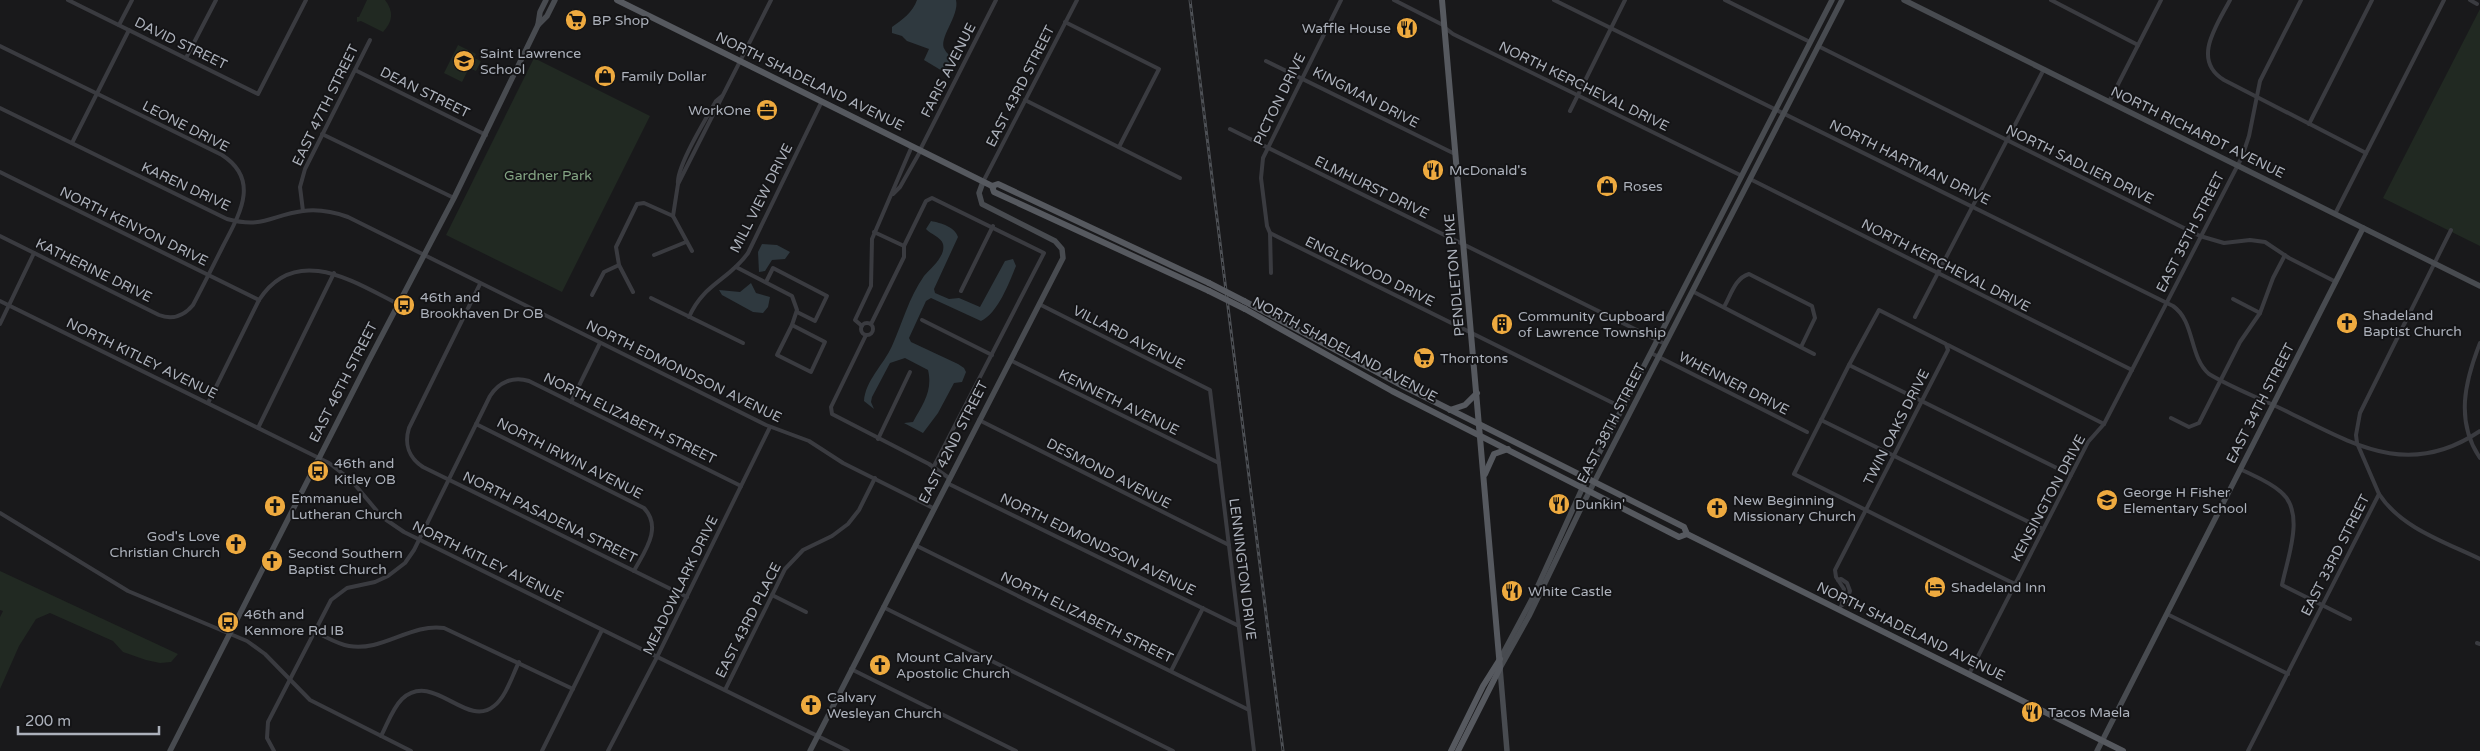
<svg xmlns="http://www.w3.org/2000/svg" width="2480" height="751" font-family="'Varela Round',sans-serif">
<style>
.green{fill:#212922}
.water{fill:#2f393f}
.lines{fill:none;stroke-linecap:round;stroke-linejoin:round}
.street{stroke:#3a3b40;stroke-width:4}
.secondary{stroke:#484b50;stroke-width:5.5}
.primary{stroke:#56595f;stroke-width:6}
.rail-casing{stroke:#4d5055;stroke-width:3}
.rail{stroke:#141416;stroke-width:1;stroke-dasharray:4;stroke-linecap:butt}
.primary-bridge{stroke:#56595f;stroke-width:6}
.labels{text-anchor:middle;stroke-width:4;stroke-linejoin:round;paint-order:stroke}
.poi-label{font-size:14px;fill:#acb1bb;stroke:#141416;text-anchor:start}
.street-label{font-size:14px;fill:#acb1bb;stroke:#141416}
.park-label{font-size:14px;fill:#84a584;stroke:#141416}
</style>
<rect width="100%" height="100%" fill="#19191b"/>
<g class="green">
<path d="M 367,0 L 385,0 C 394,12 393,21 383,32 L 361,21 L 357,22 L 357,17 L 359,17 Z"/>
<polygon points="2480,9 2480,246 2383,198"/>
<polygon points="458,45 476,54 474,58 481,61 476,71 469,68 462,82 444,73"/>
<polygon points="534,58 650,116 562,292 446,235"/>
<polygon points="0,571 178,654 171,662 160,663 146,660 123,652 113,641 50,613 36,619 19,646 0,689 0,617 3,611 0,610"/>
</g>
<g class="water">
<path d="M 917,0 L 956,0 C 960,16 937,39 945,50 C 946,53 951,56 954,58 L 944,72 L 924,60 L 929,49 L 907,41 L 902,36 L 892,33 L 892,27 C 902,20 913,12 917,0 Z"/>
<path d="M 931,221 C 941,223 955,227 958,237 L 934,289 L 935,293 L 949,299 L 959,298 L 980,307 L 1005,261 L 1013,259 L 1016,266 C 1009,283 998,313 981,321 L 931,298 L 926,301 L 909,338 L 911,342 L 958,364 L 964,368 L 966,372 L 962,382 L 954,383 L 938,413 L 923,433 L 904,423 L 913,422 C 923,404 933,391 928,370 L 905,358 L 890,363 L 872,397 L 871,402 L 874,409 L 864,401 C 865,381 884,364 892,346 C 902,324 909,297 924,276 C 931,268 946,256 943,244 C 941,237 930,234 926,229 Z"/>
<polygon points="762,244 777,245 790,252 785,259 772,260 765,271 759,272 758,252"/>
<polygon points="751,283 756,293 770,297 768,307 763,313 753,312 722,295 719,290 740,292"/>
</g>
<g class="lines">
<g class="street">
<polyline points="68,0 258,94 306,0"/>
<polyline points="1394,0 1443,25"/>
<path d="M 1554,0 L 2173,306 C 2195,321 2189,357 2209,374 C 2234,389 2262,399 2288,412 C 2355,445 2409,479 2480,431"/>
<polyline points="1725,0 1810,42"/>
<polyline points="2051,0 2138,45"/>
<path d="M 2230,0 C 2217,25 2191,60 2224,80 L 2366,153"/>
<polyline points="2470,0 2477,4"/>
<polyline points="1065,22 1159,69 1119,147"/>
<polyline points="119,25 132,0"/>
<polyline points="1444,27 1453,34 1742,176"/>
<path d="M 0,46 L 222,155 C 261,180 239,215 223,246 C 213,266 203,286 193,305 C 184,316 172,320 159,315 L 0,236"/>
<polyline points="1818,46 2200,236 2224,243 2250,240 2265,242 2289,258 2336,282"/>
<polyline points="186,58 216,0"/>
<polyline points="1266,61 1455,154"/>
<polyline points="355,70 486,135"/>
<polyline points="1025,100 1180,178"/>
<polyline points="2109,102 2161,0"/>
<path d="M 0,108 L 227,219 C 264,229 271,215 303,211 C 318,209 334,212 348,217 L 766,425 L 809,441 L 843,463 L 933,508"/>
<polyline points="1570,111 1625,0"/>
<polyline points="2309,124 2372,0"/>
<polyline points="1230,129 1665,344"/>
<polyline points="322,134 454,198"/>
<polyline points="72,143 129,30"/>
<polyline points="920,150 996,0"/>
<polyline points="0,172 259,300"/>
<polyline points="1750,179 2132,370"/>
<polyline points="983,182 1077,0"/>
<path d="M 678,184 C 676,167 706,119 716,101 L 722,96"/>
<polyline points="893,194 900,187 921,150"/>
<polyline points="303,211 300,187 305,169 370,40"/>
<polyline points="2335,214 2444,0"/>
<polyline points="673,216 678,184 771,0"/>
<polyline points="874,232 904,246"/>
<polyline points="1270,233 1623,408"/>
<polyline points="904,246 926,201 932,198 1044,253 933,468"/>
<polyline points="654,255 686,242"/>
<polyline points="736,267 792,296 797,310 792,325"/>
<polyline points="1271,273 1270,233 1267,226 1261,178 1263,158 1341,0"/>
<polyline points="766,282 773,268 827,296 815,321 797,312"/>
<path d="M 480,284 L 409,428 C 404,444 409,458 423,467 L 687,597"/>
<polyline points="961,291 993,226"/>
<polyline points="1692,291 1814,354"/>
<polyline points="633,292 619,265 616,247 637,204 644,203 673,216 692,251"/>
<polyline points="592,295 604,272 619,265"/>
<polyline points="651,298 743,343"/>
<polyline points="2233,299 2260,313"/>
<polyline points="0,301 329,463 351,480 382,517 404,532 848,751"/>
<polyline points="1039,304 1210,390 1254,751"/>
<path d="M 1724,307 C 1731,295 1735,278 1749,274 L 1812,306 L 1815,318 L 1801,347"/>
<path d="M 689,317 C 704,283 728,281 748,253 L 822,101"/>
<polyline points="1915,317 2044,69"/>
<polyline points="922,320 992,355"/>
<circle cx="867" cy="329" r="6"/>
<polyline points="0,324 34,253"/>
<polyline points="871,324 904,257 904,246"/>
<polygon points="792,325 825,342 811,372 777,355"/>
<polyline points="862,326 855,320 871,286 872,239 912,146"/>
<polyline points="866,335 831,407 832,414 929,464 949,478"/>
<path d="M 2480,343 C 2465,381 2455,421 2480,458"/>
<polyline points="1948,345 2104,424"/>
<polyline points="1651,353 1807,432"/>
<polyline points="1010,360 1219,463"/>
<polyline points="1849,365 2071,475"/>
<polyline points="571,402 600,343"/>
<path d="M 208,403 L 259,300 C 296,243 354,282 398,304"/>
<polyline points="2171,418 2189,427 2199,423 2240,342 2260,313 2273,278 2285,255"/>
<polyline points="979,420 1229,545"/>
<polyline points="1821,420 2043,529"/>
<path d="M 476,424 L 644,508 C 663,528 644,552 634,571"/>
<polyline points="258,428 334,273"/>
<polyline points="878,439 910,372"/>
<path d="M 2240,469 C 2254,476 2270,482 2281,492 C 2306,513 2287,559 2282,585 L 2350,619"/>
<polyline points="947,483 1239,626"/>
<path d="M 2379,494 C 2401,528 2445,542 2480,559"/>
<polyline points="0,513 128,591 247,641 265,654 310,700 411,751"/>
<polyline points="915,545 1249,710"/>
<polyline points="1838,580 1841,579 1847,583 1850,591 1846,602 1841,606"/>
<polyline points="772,595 806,612"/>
<path d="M 1842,603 L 1841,599 L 1844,589 L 1836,577 L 1835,570 L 1948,350 L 1946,344 L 1879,310 L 1849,365 L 1794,474 C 1868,511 1941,548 2015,584"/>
<polyline points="883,607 1173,751"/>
<polyline points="2167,614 2288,674"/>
<path d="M 313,631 C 325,636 337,644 349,646 C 382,652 411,623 444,628 L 573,689"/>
<polyline points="2477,643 2480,644"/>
<polyline points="851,669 1016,751"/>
<polyline points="1171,671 1203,608"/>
<polyline points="1969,674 2088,442 2104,424 2242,157 2249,136 2260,81 2301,0"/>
<polyline points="725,690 785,569 803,550 832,536 848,524 859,510 875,478"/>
<path d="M 381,736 C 387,725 392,709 402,699 C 433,670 466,729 494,706 C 506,697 512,676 519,662"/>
<path d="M 274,751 L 267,738 L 268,722 L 331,600 L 347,588 L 375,582 L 388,576 L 405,563 L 414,550 L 490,396 C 499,382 513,376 529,381 L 741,486"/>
<polyline points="542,751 602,630"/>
<polyline points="608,751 657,657 770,427"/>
<polyline points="2248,751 2379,494 2357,443 2356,435 2360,413 2451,230"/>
</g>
<g class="secondary">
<polyline points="1904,0 2480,286"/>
<polyline points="538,25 547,16 555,0"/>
<polyline points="1500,659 1532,599 1591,469 1832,0"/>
<polyline points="170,751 368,362 454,198 538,25 540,12 546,0"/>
<polyline points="810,751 1063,258 1062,249 1055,241 982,204 979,193 983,182"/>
<polyline points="1507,751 1500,668 1529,616 1584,502 1842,0"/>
<polyline points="2097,751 2363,228"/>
</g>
<g class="primary">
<polyline points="617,0 992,186 994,192 1209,291"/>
<polyline points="1442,0 1500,668 1458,751"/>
<polyline points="992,186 998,184 1209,283"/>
<polyline points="1244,301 1405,387 1684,527 1687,534 2123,751"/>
<polyline points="1245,309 1392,391 1679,537 1687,534"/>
<polyline points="1450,410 1465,405 1477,393"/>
<polyline points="1485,474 1494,454 1508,449"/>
<polyline points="1451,751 1483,686 1500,659"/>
</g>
<g class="rail-casing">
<polyline id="rail" points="1190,0 1283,751"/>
</g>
<use href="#rail" class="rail"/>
<g class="primary-bridge">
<polyline points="1209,283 1244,301"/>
<polyline points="1209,291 1245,309"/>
</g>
</g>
<defs>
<g id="supermarket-disc" transform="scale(1.125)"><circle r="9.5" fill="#eeaa3f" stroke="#141416"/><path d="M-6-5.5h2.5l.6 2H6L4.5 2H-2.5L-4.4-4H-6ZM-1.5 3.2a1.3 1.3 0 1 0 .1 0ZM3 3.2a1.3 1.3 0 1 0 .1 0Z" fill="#111"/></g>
<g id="restaurant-disc" transform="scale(1.125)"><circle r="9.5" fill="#eeaa3f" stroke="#141416"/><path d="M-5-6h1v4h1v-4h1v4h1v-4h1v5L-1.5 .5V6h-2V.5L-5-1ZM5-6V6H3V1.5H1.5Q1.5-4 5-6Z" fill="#111"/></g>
<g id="school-disc" transform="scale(1.125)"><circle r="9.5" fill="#eeaa3f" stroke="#141416"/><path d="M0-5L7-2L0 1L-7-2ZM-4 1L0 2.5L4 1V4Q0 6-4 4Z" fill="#111"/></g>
<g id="shop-disc" transform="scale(1.125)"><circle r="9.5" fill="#eeaa3f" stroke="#141416"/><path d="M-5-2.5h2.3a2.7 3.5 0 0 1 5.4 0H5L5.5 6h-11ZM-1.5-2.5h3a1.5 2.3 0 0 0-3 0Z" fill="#111"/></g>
<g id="office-disc" transform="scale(1.125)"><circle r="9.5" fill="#eeaa3f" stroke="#141416"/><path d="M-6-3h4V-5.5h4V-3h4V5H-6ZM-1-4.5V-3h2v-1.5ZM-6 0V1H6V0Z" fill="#111"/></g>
<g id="bus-disc" transform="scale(1.125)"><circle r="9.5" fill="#eeaa3f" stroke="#141416"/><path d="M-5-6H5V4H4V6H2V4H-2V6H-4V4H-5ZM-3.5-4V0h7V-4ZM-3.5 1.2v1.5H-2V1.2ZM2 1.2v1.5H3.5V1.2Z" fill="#111"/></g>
<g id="church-disc" transform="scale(1.125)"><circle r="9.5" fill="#eeaa3f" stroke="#141416"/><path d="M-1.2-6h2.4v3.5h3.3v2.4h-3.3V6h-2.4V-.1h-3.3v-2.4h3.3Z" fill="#111"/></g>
<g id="building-disc" transform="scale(1.125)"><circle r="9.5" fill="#eeaa3f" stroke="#141416"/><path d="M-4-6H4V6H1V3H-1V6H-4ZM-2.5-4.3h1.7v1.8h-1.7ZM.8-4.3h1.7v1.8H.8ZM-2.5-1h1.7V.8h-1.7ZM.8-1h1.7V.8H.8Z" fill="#111"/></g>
<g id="hotel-disc" transform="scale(1.125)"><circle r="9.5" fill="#eeaa3f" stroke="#141416"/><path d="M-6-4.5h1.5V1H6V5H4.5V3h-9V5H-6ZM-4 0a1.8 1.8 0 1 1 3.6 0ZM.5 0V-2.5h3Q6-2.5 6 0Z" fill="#111"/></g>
</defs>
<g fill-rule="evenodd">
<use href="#supermarket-disc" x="576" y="20"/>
<use href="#restaurant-disc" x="1407" y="28"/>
<use href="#school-disc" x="464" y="61"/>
<use href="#shop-disc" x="605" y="76"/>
<use href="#office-disc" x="767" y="110"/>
<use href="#restaurant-disc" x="1433" y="170"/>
<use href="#shop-disc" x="1607" y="186"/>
<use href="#bus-disc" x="404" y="305"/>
<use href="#church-disc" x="2347" y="323"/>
<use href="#building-disc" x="1502" y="324"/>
<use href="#supermarket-disc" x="1424" y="358"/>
<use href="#bus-disc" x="318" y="471"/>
<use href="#school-disc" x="2107" y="500"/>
<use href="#restaurant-disc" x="1559" y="504"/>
<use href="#church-disc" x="275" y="506"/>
<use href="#church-disc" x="1717" y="508"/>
<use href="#church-disc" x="236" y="544"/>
<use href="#church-disc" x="272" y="561"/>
<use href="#hotel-disc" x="1935" y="587"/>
<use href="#restaurant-disc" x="1512" y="591"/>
<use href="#bus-disc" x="228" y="622"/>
<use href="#church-disc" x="880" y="665"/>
<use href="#church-disc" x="811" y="705"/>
<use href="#restaurant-disc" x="2032" y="712"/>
</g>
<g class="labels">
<g class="poi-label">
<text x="592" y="25">BP Shop</text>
<text x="1391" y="33" text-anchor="end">Waffle House</text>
<text x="480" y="58">Saint Lawrence<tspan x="480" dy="16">School</tspan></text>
<text x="621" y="81">Family Dollar</text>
<text x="751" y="115" text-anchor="end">WorkOne</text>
<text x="1449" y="175">McDonald's</text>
<text x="1623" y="191">Roses</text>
<text x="420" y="302">46th and<tspan x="420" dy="16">Brookhaven Dr OB</tspan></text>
<text x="2363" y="320">Shadeland<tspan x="2363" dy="16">Baptist Church</tspan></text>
<text x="1518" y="321">Community Cupboard<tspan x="1518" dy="16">of Lawrence Township</tspan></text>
<text x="1440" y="363">Thorntons</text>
<text x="334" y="468">46th and<tspan x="334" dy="16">Kitley OB</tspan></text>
<text x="2123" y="497">George H Fisher<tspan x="2123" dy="16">Elementary School</tspan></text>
<text x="291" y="503">Emmanuel<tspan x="291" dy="16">Lutheran Church</tspan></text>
<text x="1733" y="505">New Beginning<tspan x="1733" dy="16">Missionary Church</tspan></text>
<text x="1575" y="509">Dunkin'</text>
<text x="220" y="541" text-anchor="end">God's Love<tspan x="220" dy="16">Christian Church</tspan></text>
<text x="288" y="558">Second Southern<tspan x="288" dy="16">Baptist Church</tspan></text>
<text x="1951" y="592">Shadeland Inn</text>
<text x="1528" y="596">White Castle</text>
<text x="244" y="619">46th and<tspan x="244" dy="16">Kenmore Rd IB</tspan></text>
<text x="896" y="662">Mount Calvary<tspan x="896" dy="16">Apostolic Church</tspan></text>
<text x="827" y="702">Calvary<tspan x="827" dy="16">Wesleyan Church</tspan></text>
<text x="2048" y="717">Tacos Maela</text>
</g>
<g class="street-label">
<text transform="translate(181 43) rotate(26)" y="5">DAVID STREET</text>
<text transform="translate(948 70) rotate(-63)" y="5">FARIS AVENUE</text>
<text transform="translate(810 81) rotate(26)" y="5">NORTH SHADELAND AVENUE</text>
<text transform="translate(1020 86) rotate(-63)" y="5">EAST 43RD STREET</text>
<text transform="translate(1584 86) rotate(26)" y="5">NORTH KERCHEVAL DRIVE</text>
<text transform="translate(425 92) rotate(26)" y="5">DEAN STREET</text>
<text transform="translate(1366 97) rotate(27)" y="5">KINGMAN DRIVE</text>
<text transform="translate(1279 99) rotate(-64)" y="5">PICTON DRIVE</text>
<text transform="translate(325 105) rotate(-64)" y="5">EAST 47TH STREET</text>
<text transform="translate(186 126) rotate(27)" y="5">LEONE DRIVE</text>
<text transform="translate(2198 132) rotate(26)" y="5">NORTH RICHARDT AVENUE</text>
<text transform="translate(1910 162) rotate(26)" y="5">NORTH HARTMAN DRIVE</text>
<text transform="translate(2080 164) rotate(26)" y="5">NORTH SADLIER DRIVE</text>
<text transform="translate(186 186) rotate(25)" y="5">KAREN DRIVE</text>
<text transform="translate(1372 187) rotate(26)" y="5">ELMHURST DRIVE</text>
<text transform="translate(761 198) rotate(-63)" y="5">MILL VIEW DRIVE</text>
<text transform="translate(134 226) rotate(26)" y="5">NORTH KENYON DRIVE</text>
<text transform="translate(2190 232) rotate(-63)" y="5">EAST 35TH STREET</text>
<text transform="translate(1946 265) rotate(27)" y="5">NORTH KERCHEVAL DRIVE</text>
<text transform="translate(94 270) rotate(26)" y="5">KATHERINE DRIVE</text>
<text transform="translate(1370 271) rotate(26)" y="5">ENGLEWOOD DRIVE</text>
<text transform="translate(1454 275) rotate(-95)" y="5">PENDLETON PIKE</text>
<text transform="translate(1129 337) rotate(27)" y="5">VILLARD AVENUE</text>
<text transform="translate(1345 349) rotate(28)" y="5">NORTH SHADELAND AVENUE</text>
<text transform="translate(142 358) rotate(26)" y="5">NORTH KITLEY AVENUE</text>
<text transform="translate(684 371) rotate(26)" y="5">NORTH EDMONDSON AVENUE</text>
<text transform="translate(343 382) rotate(-63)" y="5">EAST 46TH STREET</text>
<text transform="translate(1734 383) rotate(27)" y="5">WHENNER DRIVE</text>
<text transform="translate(1119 402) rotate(26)" y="5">KENNETH AVENUE</text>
<text transform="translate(2260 403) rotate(-63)" y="5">EAST 34TH STREET</text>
<text transform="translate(630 418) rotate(26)" y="5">NORTH ELIZABETH STREET</text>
<text transform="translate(1611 423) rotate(-63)" y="5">EAST 38TH STREET</text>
<text transform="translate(1896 427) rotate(-63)" y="5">TWIN OAKS DRIVE</text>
<text transform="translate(953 442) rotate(-63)" y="5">EAST 42ND STREET</text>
<text transform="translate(570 458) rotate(27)" y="5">NORTH IRWIN AVENUE</text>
<text transform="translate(1109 473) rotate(27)" y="5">DESMOND AVENUE</text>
<text transform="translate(2048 498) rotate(-62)" y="5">KENSINGTON DRIVE</text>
<text transform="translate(550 517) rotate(26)" y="5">NORTH PASADENA STREET</text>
<text transform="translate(1098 544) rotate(26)" y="5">NORTH EDMONDSON AVENUE</text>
<text transform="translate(2335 555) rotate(-63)" y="5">EAST 33RD STREET</text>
<text transform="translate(488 561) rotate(26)" y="5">NORTH KITLEY AVENUE</text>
<text transform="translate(1243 569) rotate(83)" y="5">LENNINGTON DRIVE</text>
<text transform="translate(680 585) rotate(-64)" y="5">MEADOWLARK DRIVE</text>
<text transform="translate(1087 617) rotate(26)" y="5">NORTH ELIZABETH STREET</text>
<text transform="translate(748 620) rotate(-63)" y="5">EAST 43RD PLACE</text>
<text transform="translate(1911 631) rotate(26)" y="5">NORTH SHADELAND AVENUE</text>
</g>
<g class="park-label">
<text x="548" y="180">Gardner Park</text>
</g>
</g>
<path d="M18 726v8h141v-8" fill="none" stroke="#acb1bb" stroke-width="2.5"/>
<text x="25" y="726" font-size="15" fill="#acb1bb" stroke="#141416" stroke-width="4" paint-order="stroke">200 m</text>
</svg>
